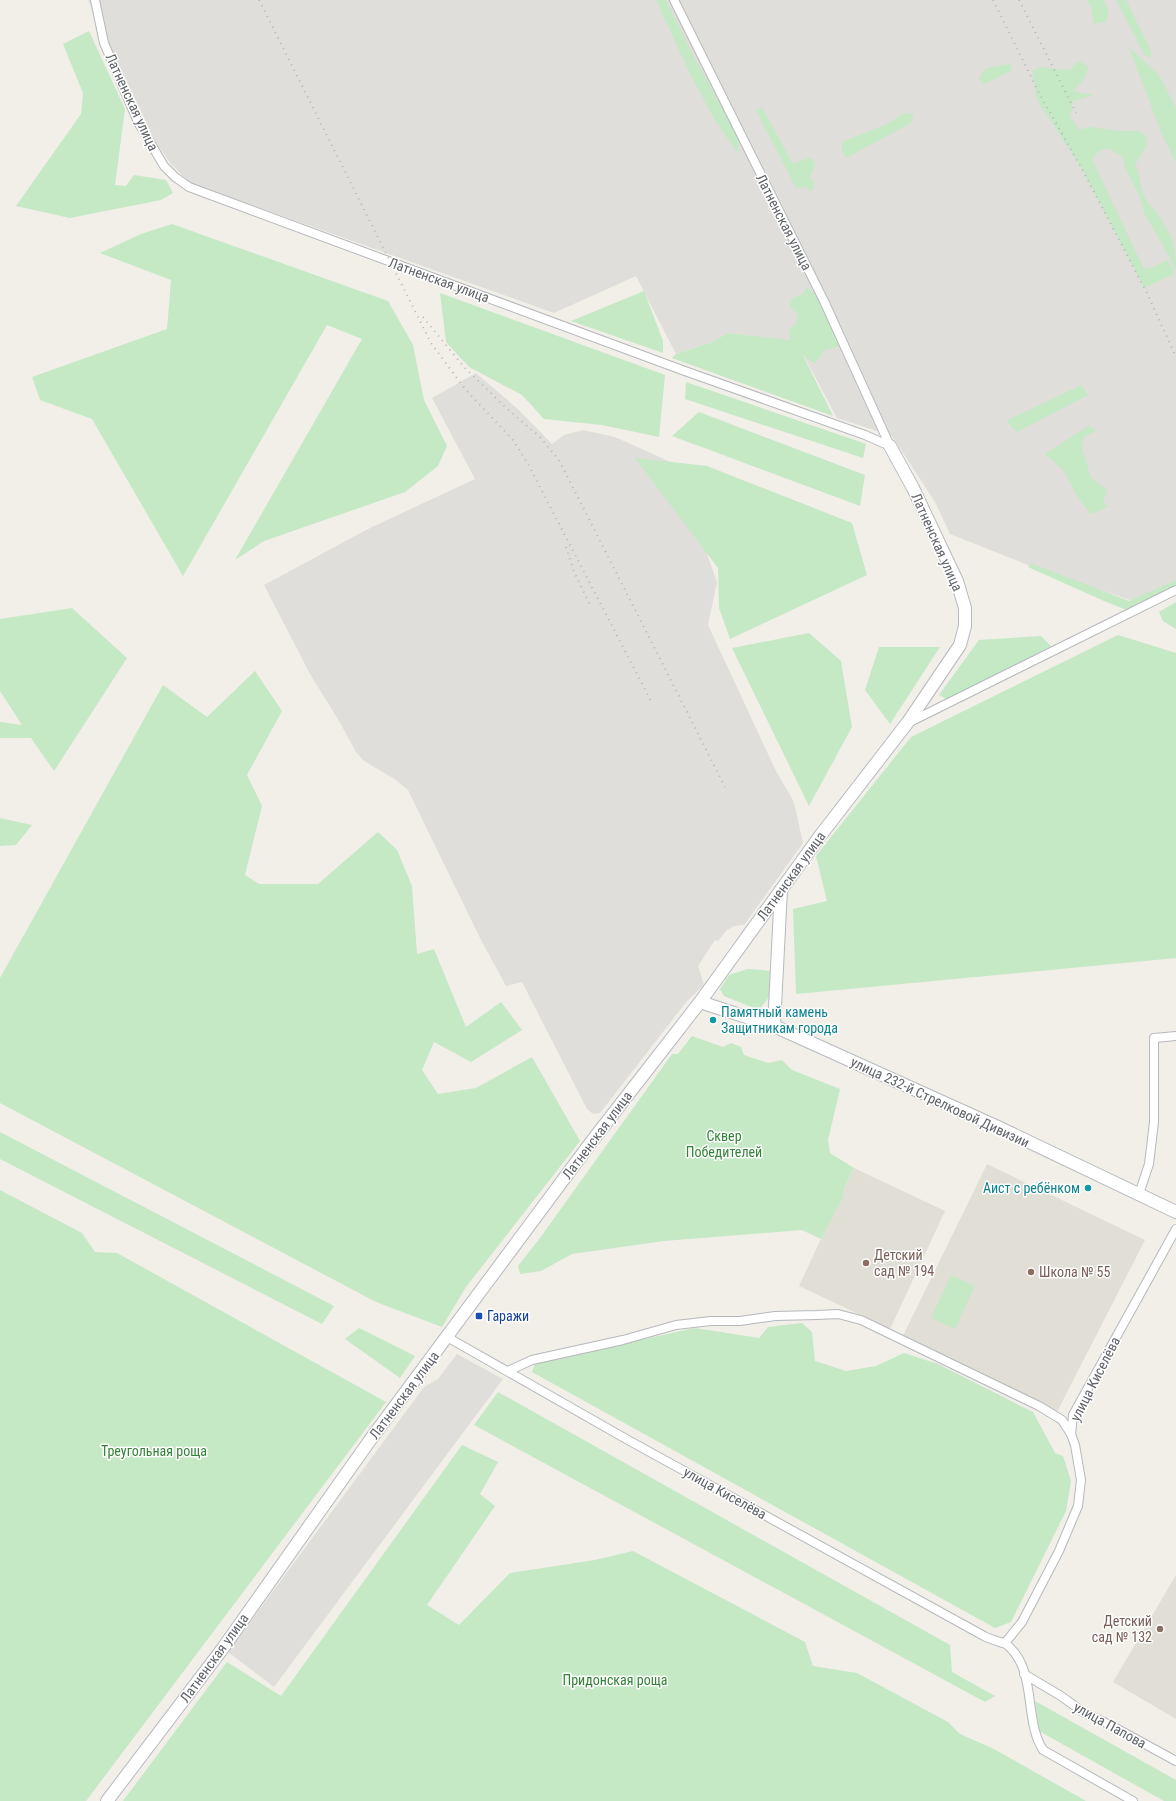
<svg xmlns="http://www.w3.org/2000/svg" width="1176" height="1801" font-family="'Roboto Condensed',sans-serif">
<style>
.industrial{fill:#e0deda}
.education{fill:#e1ded6}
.green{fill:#c5e8c5}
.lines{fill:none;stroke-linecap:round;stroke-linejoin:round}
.street-casing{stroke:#b5b8bc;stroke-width:10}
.secondary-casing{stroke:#b6babf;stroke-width:14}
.street{stroke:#fff;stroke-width:8}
.secondary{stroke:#fff;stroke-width:12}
.rail{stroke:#b6b7b8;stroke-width:2;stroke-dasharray:1 5;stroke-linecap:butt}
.culture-dot{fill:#0f9aa8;stroke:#fff;stroke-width:1.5}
.education-dot{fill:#8d6e63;stroke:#fff;stroke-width:1.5}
.transit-dot{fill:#1a4fb4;stroke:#fff;stroke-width:1.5}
.labels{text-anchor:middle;stroke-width:3;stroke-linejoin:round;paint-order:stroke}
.street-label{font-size:14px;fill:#5f6368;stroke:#fff}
.culture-label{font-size:14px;fill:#0d838f;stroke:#fff;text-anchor:start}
.park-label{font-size:14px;fill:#348238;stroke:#fff}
.education-label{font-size:14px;fill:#785e54;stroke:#fff;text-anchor:start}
.transit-label{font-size:14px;fill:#164399;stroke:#fff;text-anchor:start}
</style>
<rect width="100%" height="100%" fill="#f1efe8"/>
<g class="industrial">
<polygon points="88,0 1176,0 1176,580 1133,601 1033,567 950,534 935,502 892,436 837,418 796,341 728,333 712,342 676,354 636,276 554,313 190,183 171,164 156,143"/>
<polygon points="476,373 520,411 552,444 564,435 583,430 615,437 675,464 717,582 708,625 775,769 794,802 803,843 744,925 734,926 726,931 718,941 715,940 698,966 704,985 687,1001 600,1113 593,1114 587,1109 522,982 506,986 480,938 408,790 396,780 364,761 356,752 339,721 310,674 264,585 368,529 475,479 432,398"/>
<polygon points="457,1354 503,1379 274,1687 228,1652 424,1387 438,1379"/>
</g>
<g class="education">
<polygon points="987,1164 1145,1240 1057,1412 902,1338"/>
<polygon points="854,1168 945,1211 890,1329 799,1286"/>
<polygon points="1176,1575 1176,1719 1113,1682"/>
</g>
<g class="green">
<polygon points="656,0 666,0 695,59 739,138 738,153 716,122 690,74"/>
<polygon points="1087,0 1104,0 1108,11 1107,21 1094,24 1091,7"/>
<polygon points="1116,0 1126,0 1151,51 1151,57 1145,56"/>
<polygon points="89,31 125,109 115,185 126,186 134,175 166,180 173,193 161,200 70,218 16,206 81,114 83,93 63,44"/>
<polygon points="1128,46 1159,75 1176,108 1176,162 1163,137"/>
<path d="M 1079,61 L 1089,67 L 1084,79 L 1073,91 L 1094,95 L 1073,101 L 1070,116 L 1079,130 L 1090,127 L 1119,131 L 1139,131 L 1145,135 L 1147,145 L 1135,165 C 1141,176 1140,189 1146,200 C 1148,204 1153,208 1156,212 C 1172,235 1176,242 1176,271 L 1165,249 L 1145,215 L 1139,195 L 1124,166 L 1123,157 L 1109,148 L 1098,152 L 1092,159 L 1144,269 L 1152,268 L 1167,260 L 1174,270 L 1174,274 L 1144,288 L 1082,169 L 1037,100 L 1032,71 L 1041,67 L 1069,70 Z"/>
<polygon points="1009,64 1012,66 1011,71 983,85 979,78 986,68"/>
<polygon points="762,107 793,164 811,157 815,164 810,178 814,182 814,187 811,192 805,187 796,188 756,111"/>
<polygon points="908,113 913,115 913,122 846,158 842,152 842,142 887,124 902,114"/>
<polygon points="172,224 388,301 413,345 424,400 447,446 438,466 405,492 264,541 235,560 362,339 327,325 183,576 92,419 40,400 32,377 167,329 171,280 100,253 141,234"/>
<polygon points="807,287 816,295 840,346 825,350 815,364 803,355 833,416 672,358 676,354 712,342 728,333 791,340 789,335 790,328 796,324 798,314 790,306 791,299 803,293"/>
<polygon points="644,291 663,341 663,353 571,321"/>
<polygon points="440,293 665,375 659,437 602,425 544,419 522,395 469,367 446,342"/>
<polygon points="686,382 866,444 863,458 685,399"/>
<polygon points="1081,385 1088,395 1017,432 1006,421"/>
<polygon points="699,412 865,475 860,506 672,436"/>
<polygon points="1088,426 1095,429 1094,432 1085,436 1081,444 1091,478 1107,490 1103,502 1108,507 1090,514 1076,494 1064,471 1045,454"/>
<polygon points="635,458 707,466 852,523 867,575 730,639 719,608 718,568"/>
<polygon points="1031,563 1129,601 1176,580 1176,589 1129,611 1104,601 1028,567"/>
<polygon points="1176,602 1176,629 1163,621 1159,612"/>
<polygon points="72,608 127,658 54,771 31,738 0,738 0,722 22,725 0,691 0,619"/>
<polygon points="809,633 841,661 852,727 809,806 732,648"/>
<polygon points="1118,635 1176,653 1176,958 796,994 793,909 827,901 816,856 911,737"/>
<polygon points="1041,636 1051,646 948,700 939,695 979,640"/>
<polygon points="879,647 940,647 890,724 865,690"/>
<polygon points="255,671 282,711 247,775 262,806 245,875 259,884 318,884 378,832 397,850 412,886 417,954 434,949 466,1027 501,1002 522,1030 471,1062 434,1042 422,1070 438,1094 476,1088 532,1057 580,1141 466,1287 442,1327 376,1302 0,1103 0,978 163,685 207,717"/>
<polygon points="0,818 32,825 16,845 0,846"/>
<polygon points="748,969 772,971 769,997 759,1010 724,996 720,989 729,975"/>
<polygon points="692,1036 723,1047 731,1043 741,1047 744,1055 768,1063 782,1060 792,1070 840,1089 828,1140 830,1153 854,1168 844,1189 843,1197 821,1239 802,1230 664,1241 572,1254 541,1271 520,1274 518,1266 540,1238 672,1054 678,1054"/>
<polygon points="0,1132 334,1306 322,1324 0,1159"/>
<polygon points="0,1190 82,1233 95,1252 117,1253 386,1402 86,1801 0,1801"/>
<polygon points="951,1275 975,1286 955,1329 931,1318"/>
<polygon points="802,1323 812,1332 815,1361 846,1371 876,1366 904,1353 938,1364 1033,1412 1055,1453 1063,1456 1071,1481 1066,1511 1011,1622 995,1628 532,1372 535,1363 695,1328 759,1338 768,1327"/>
<polygon points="359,1328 415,1356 400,1378 345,1339"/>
<polygon points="498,1392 950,1645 952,1672 995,1696 985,1702 474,1425"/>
<polygon points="462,1445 498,1462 480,1494 495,1506 427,1605 459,1625 510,1573 595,1560 633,1551 805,1642 813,1666 857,1673 948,1722 960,1734 994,1749 1086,1801 123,1801 227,1662 281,1696"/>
<polygon points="1035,1701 1176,1780 1176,1801 1164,1801 1039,1731"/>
</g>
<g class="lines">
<g class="street-casing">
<g id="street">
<polyline points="95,0 104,43 138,122 164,166 175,177 189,187 682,370 865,435 890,446"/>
<polyline points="674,0 824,301 890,446"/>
<polyline points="910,722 1176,590"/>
<polyline points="1139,1194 1149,1164 1154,1122 1154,1038 1176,1036"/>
<path d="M 447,1337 L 628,1440 L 984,1636 C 989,1639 1004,1643 1006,1644 C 1038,1669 1023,1719 1043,1750 L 1133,1801"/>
<polyline points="508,1371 532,1360 623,1340 676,1325 711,1321 740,1321 775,1316 817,1315 838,1314 861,1320 1039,1406 1062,1420 1071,1434"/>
<polyline points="1005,1643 1022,1622 1059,1551 1078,1506 1081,1480 1075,1445 1071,1434 1073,1415 1176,1229"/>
<polyline points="1024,1674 1061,1696 1083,1712 1112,1726 1176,1761"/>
</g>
</g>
<g class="secondary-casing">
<g id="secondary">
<polyline points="700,1002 774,1026 1000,1128 1176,1212"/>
<polyline points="774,1026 781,890"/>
<polyline points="107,1801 223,1648 373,1436 592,1141 700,1002 820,836 908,722 960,645 965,626 965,608 957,581 913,488 890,446"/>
</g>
</g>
<use href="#street" class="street"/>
<use href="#secondary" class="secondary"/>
<g class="rail">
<polyline points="259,0 431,343 465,389 513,440 528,464 651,701"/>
<polyline points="993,0 1039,93 1083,171 1147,293 1176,357"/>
<polyline points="1019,0 1076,113"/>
<polyline points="423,317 464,367 504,406 540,437 559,460 725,787"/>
<polyline points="566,547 574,572 591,607"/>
</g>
</g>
<g class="culture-dot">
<circle cx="713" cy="1020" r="4"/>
<circle cx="1088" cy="1188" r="4"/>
</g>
<g class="education-dot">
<circle cx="866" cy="1263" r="4"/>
<circle cx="1031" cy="1272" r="4"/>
<circle cx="1160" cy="1629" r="4"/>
</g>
<rect class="transit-dot" x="475" y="1312" width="8" height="8" rx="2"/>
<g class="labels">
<g class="street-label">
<text transform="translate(132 102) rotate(65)" y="5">Латненская улица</text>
<text transform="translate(784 222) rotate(63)" y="5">Латненская улица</text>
<text transform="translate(439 280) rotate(20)" y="5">Латненская улица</text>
<text transform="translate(937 542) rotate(66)" y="5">Латненская улица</text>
<text transform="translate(791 876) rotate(-54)" y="5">Латненская улица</text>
<text transform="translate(940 1102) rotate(25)" y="5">улица 232-й Стрелковой Дивизии</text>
<text transform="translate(597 1135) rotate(-53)" y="5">Латненская улица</text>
<text transform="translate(1095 1379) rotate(-63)" y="5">улица Киселёва</text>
<text transform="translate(404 1395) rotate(-53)" y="5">Латненская улица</text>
<text transform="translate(725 1493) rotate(29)" y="5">улица Киселёва</text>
<text transform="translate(214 1658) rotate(-54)" y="5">Латненская улица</text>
<text transform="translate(1110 1725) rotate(29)" y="5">улица Папова</text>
</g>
<g class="culture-label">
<text x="721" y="1017">Памятный камень<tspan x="721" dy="16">Защитникам города</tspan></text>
<text x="1080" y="1193" text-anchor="end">Аист с ребёнком</text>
</g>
<g class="park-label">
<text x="724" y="1141">Сквер<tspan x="724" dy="16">Победителей</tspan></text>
<text x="154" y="1456">Треугольная роща</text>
<text x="615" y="1685">Придонская роща</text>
</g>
<g class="education-label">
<text x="874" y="1260">Детский<tspan x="874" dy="16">сад № 194</tspan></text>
<text x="1039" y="1277">Школа № 55</text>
<text x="1152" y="1626" text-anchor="end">Детский<tspan x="1152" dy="16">сад № 132</tspan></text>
</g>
<g class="transit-label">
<text x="487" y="1321">Гаражи</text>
</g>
</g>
</svg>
